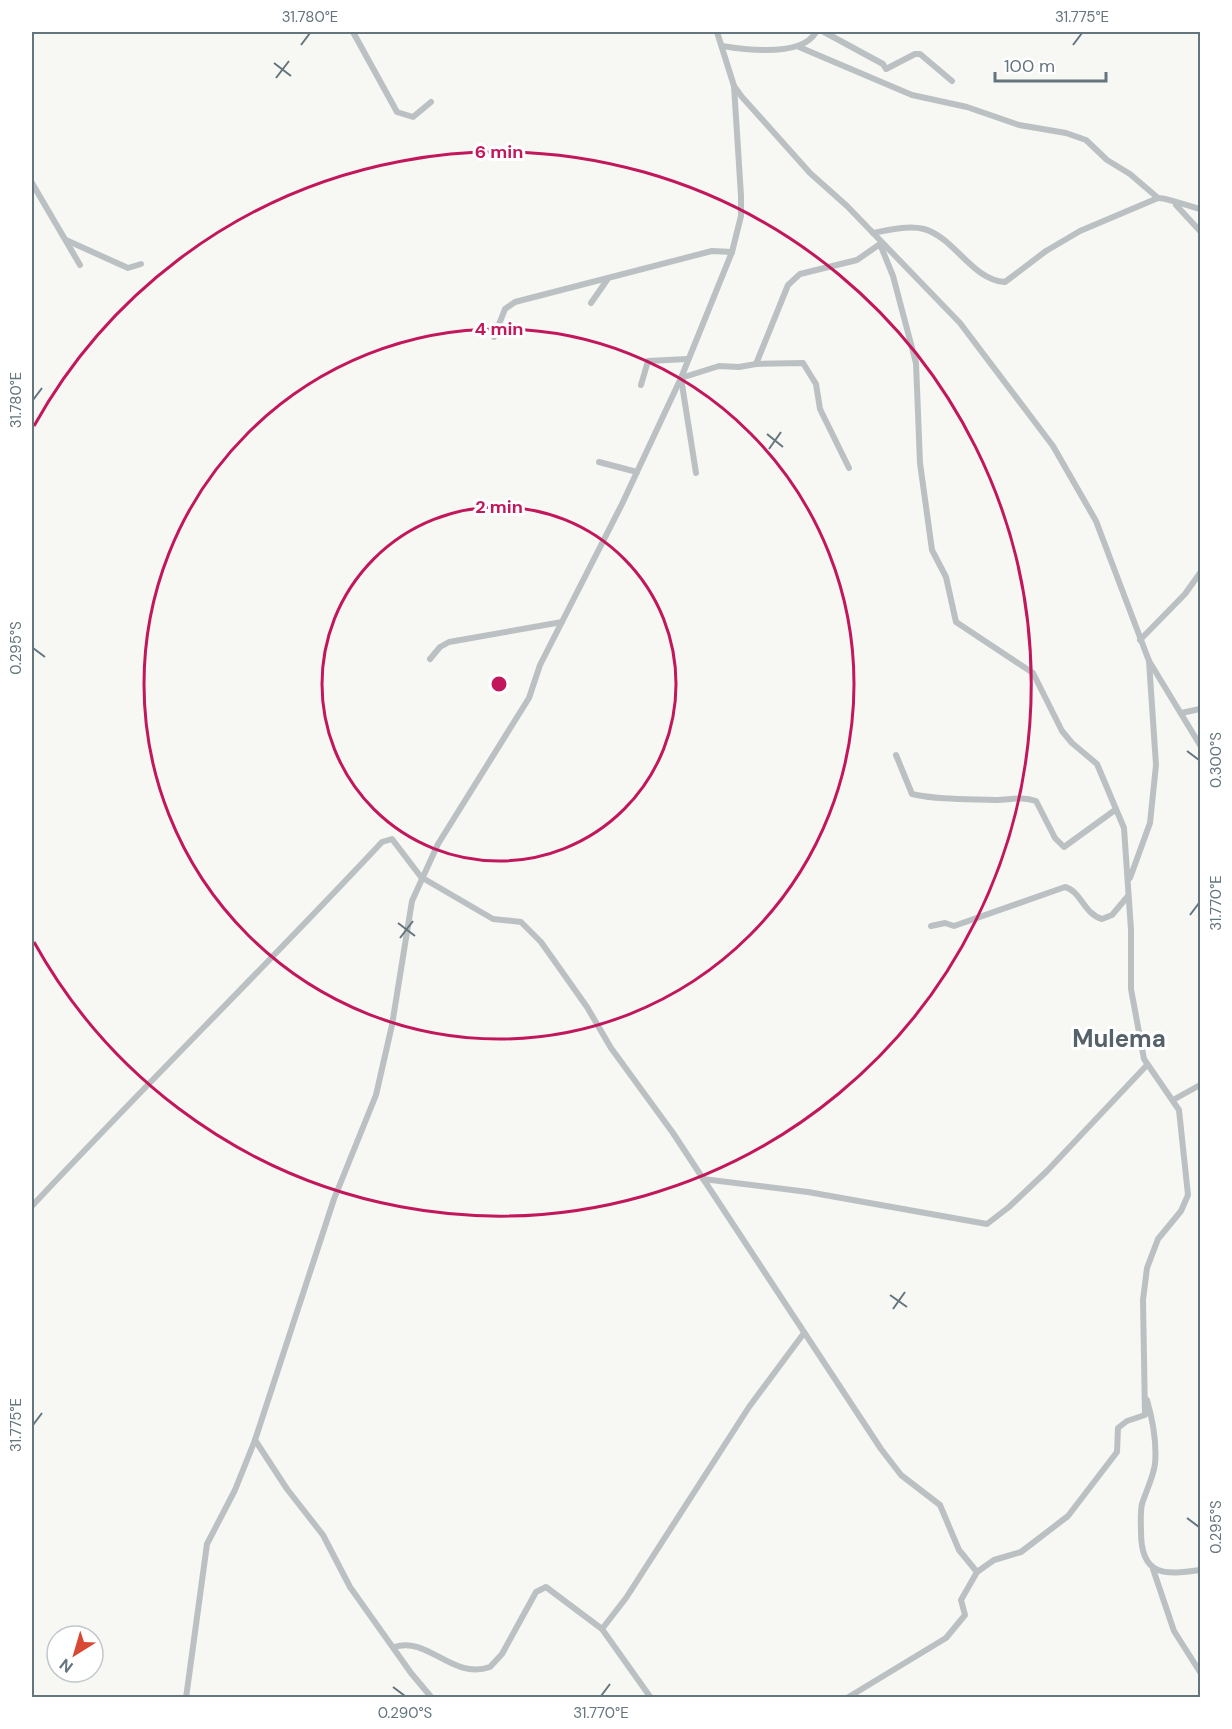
<svg xmlns="http://www.w3.org/2000/svg" width="1232" height="1729" font-family="'DM Sans',sans-serif">
<style>
.lines{fill:none;stroke-linecap:round;stroke-linejoin:round}
.minor{stroke:#bbc1c3;stroke-width:6}
.ticks{fill:none;stroke:#64757d;stroke-width:2}
.ring{fill:none;stroke:#c2185b;stroke-width:3}
.labels{text-anchor:middle;stroke-width:6;stroke-linejoin:round;paint-order:stroke}
.quarter-label{font-size:24px;font-weight:bold;fill:#556269;stroke:#fff}
.centre{fill:#c2185b;stroke:#fff;stroke-width:3}
.ring-label{font-size:18px;text-anchor:middle;font-weight:bold;fill:#c2185b;stroke:#fff;stroke-width:6;stroke-linejoin:round;paint-order:stroke}
.neatline{fill:none;stroke:#64757d;stroke-width:2}
.ticks-label{font-size:15px;text-anchor:middle;fill:#64757d}
</style>
<rect width="100%" height="100%" fill="#f7f7f4"/>
<g class="lines">
<g class="minor">
<polyline points="353,32 397,112 413,117 431,102"/>
<polyline points="717,32 734,86 742,97 810,173 847,206 960,323 1053,446 1096,521 1149,661 1200,745"/>
<polyline points="824,32 883,64 886,69 915,54 920,54 952,81"/>
<path d="M 722,46 C 747,50 802,57 816,32"/>
<polyline points="799,47 912,95 967,107 1019,125 1066,133 1086,140 1107,160 1130,174 1158,198"/>
<polyline points="32,183 80,265"/>
<polyline points="1176,205 1200,231"/>
<path d="M 873,233 C 889,230 908,225 924,229 C 955,238 972,280 1005,282 L 1046,251 L 1080,231 L 1158,198 C 1164,197 1192,207 1200,209"/>
<polyline points="66,240 128,268 141,264"/>
<polyline points="591,303 607,280"/>
<polyline points="494,337 505,309 515,302 712,251 732,252"/>
<polyline points="756,364 803,363 816,384 820,409 849,468"/>
<polyline points="641,385 648,361 687,359"/>
<polyline points="599,462 637,472"/>
<polyline points="696,473 681,378 719,366 739,367 756,364 788,285 800,274 857,260 880,244 893,276 916,363 920,463 932,550 946,577 956,622 1033,673 1062,731 1072,743 1097,764 1124,828 1131,930 1131,989 1144,1059 1179,1110 1188,1195 1181,1211 1158,1239 1147,1268 1143,1300 1145,1415 1127,1421 1118,1428 1117,1452 1068,1516 1021,1552 994,1560 977,1572 961,1600 965,1615 946,1638 847,1698"/>
<polyline points="1140,640 1185,594 1200,573"/>
<polyline points="430,659 440,647 449,642 562,622"/>
<polyline points="1181,713 1200,709"/>
<path d="M 896,755 L 912,794 C 939,800 967,799 995,800 C 1010,800 1021,796 1036,801 L 1055,838 L 1064,847 L 1115,810"/>
<polyline points="1130,878 1150,823 1156,765 1149,661"/>
<path d="M 931,926 L 945,923 L 954,926 L 1065,887 C 1081,891 1084,914 1102,919 L 1112,915 L 1128,896"/>
<polyline points="1173,1100 1200,1085"/>
<polyline points="703,1179 808,1192 987,1224 1009,1207 1047,1171 1147,1065"/>
<path d="M 32,1206 C 147,1083 267,965 382,842 L 392,839 L 421,877 L 493,919 L 521,922 L 541,942 L 587,1007 L 611,1048 L 673,1133 L 881,1449 L 901,1475 L 940,1505 L 959,1550 L 977,1572"/>
<path d="M 1147,1400 C 1153,1421 1157,1442 1155,1464 C 1153,1478 1146,1491 1142,1504 C 1140,1513 1141,1523 1141,1532 C 1141,1577 1165,1575 1200,1570"/>
<polyline points="255,1440 287,1489 323,1535 350,1587 411,1673 432,1698"/>
<polyline points="1153,1569 1174,1631 1200,1672"/>
<polyline points="602,1629 626,1598 749,1407 804,1333"/>
<path d="M 394,1647 C 429,1636 451,1680 490,1667 L 502,1654 L 536,1592 L 546,1587 L 602,1629 L 651,1698"/>
<polyline points="186,1698 207,1544 235,1490 255,1440 334,1199 376,1095 392,1025 412,901 438,844 529,698 540,665 622,504 681,378 732,252 741,216 741,196 734,86"/>
</g>
</g>
<path class="ticks" d="M 301,45 L 310,33M 1073,45 L 1082,33M 274,63 L 291,76M 276,78 L 289,61M 33,400 L 42,388M 767,434 L 783,447M 769,449 L 781,432M 33,648 L 45,657M 1187,751 L 1199,760M 1190,915 L 1199,903M 398,923 L 415,936M 400,938 L 413,921M 890,1295 L 907,1307M 893,1309 L 905,1292M 33,1425 L 42,1413M 1187,1518 L 1199,1527M 393,1687 L 405,1696M 601,1696 L 610,1684"/>
<g class="ring">
<circle cx="499" cy="684" r="177"/>
<circle cx="499" cy="684" r="355"/>
<path d="M34 426A532 532 0 1 1 34 942"/>
</g>
<g class="labels">
<g class="quarter-label">
<text x="1119" y="1047">Mulema</text>
</g>
</g>
<circle cx="499" cy="684" r="9" class="centre"/>
<g class="ring-label">
<text x="499" y="158">6 min</text>
<text x="499" y="335">4 min</text>
<text x="499" y="513">2 min</text>
</g>
<rect width="1232" height="1729" fill="none" stroke="#ffffff" stroke-width="66"/>
<g transform="translate(75 1654) rotate(217)"><circle r="28" fill="#ffffff" stroke="#c1c8cb" stroke-width="1.5"/>
<path d="M0-4.5L10 22L0 15L-10 22Z" fill="#d84833"/>
<text y="-9" font-size="16" font-weight="bold" text-anchor="middle" fill="#64757d">N</text>
</g>
<path d="M995 72v9h111v-9" fill="none" stroke="#64757d" stroke-width="3"/>
<text x="1004" y="72" font-size="18" fill="#64757d" stroke="#ffffff" stroke-width="4.5" paint-order="stroke">100 m</text>
<rect x="33" y="33" width="1166" height="1663" class="neatline"/>
<g class="ticks-label">
<text x="310" y="22">31.780°E</text>
<text x="1082" y="22">31.775°E</text>
<text transform="translate(16 400) rotate(-90)" y="5">31.780°E</text>
<text transform="translate(16 648) rotate(-90)" y="5">0.295°S</text>
<text transform="translate(1216 760) rotate(-90)" y="5">0.300°S</text>
<text transform="translate(1216 903) rotate(-90)" y="5">31.770°E</text>
<text transform="translate(16 1425) rotate(-90)" y="5">31.775°E</text>
<text transform="translate(1216 1527) rotate(-90)" y="5">0.295°S</text>
<text x="405" y="1718">0.290°S</text>
<text x="601" y="1718">31.770°E</text>
</g>
</svg>
